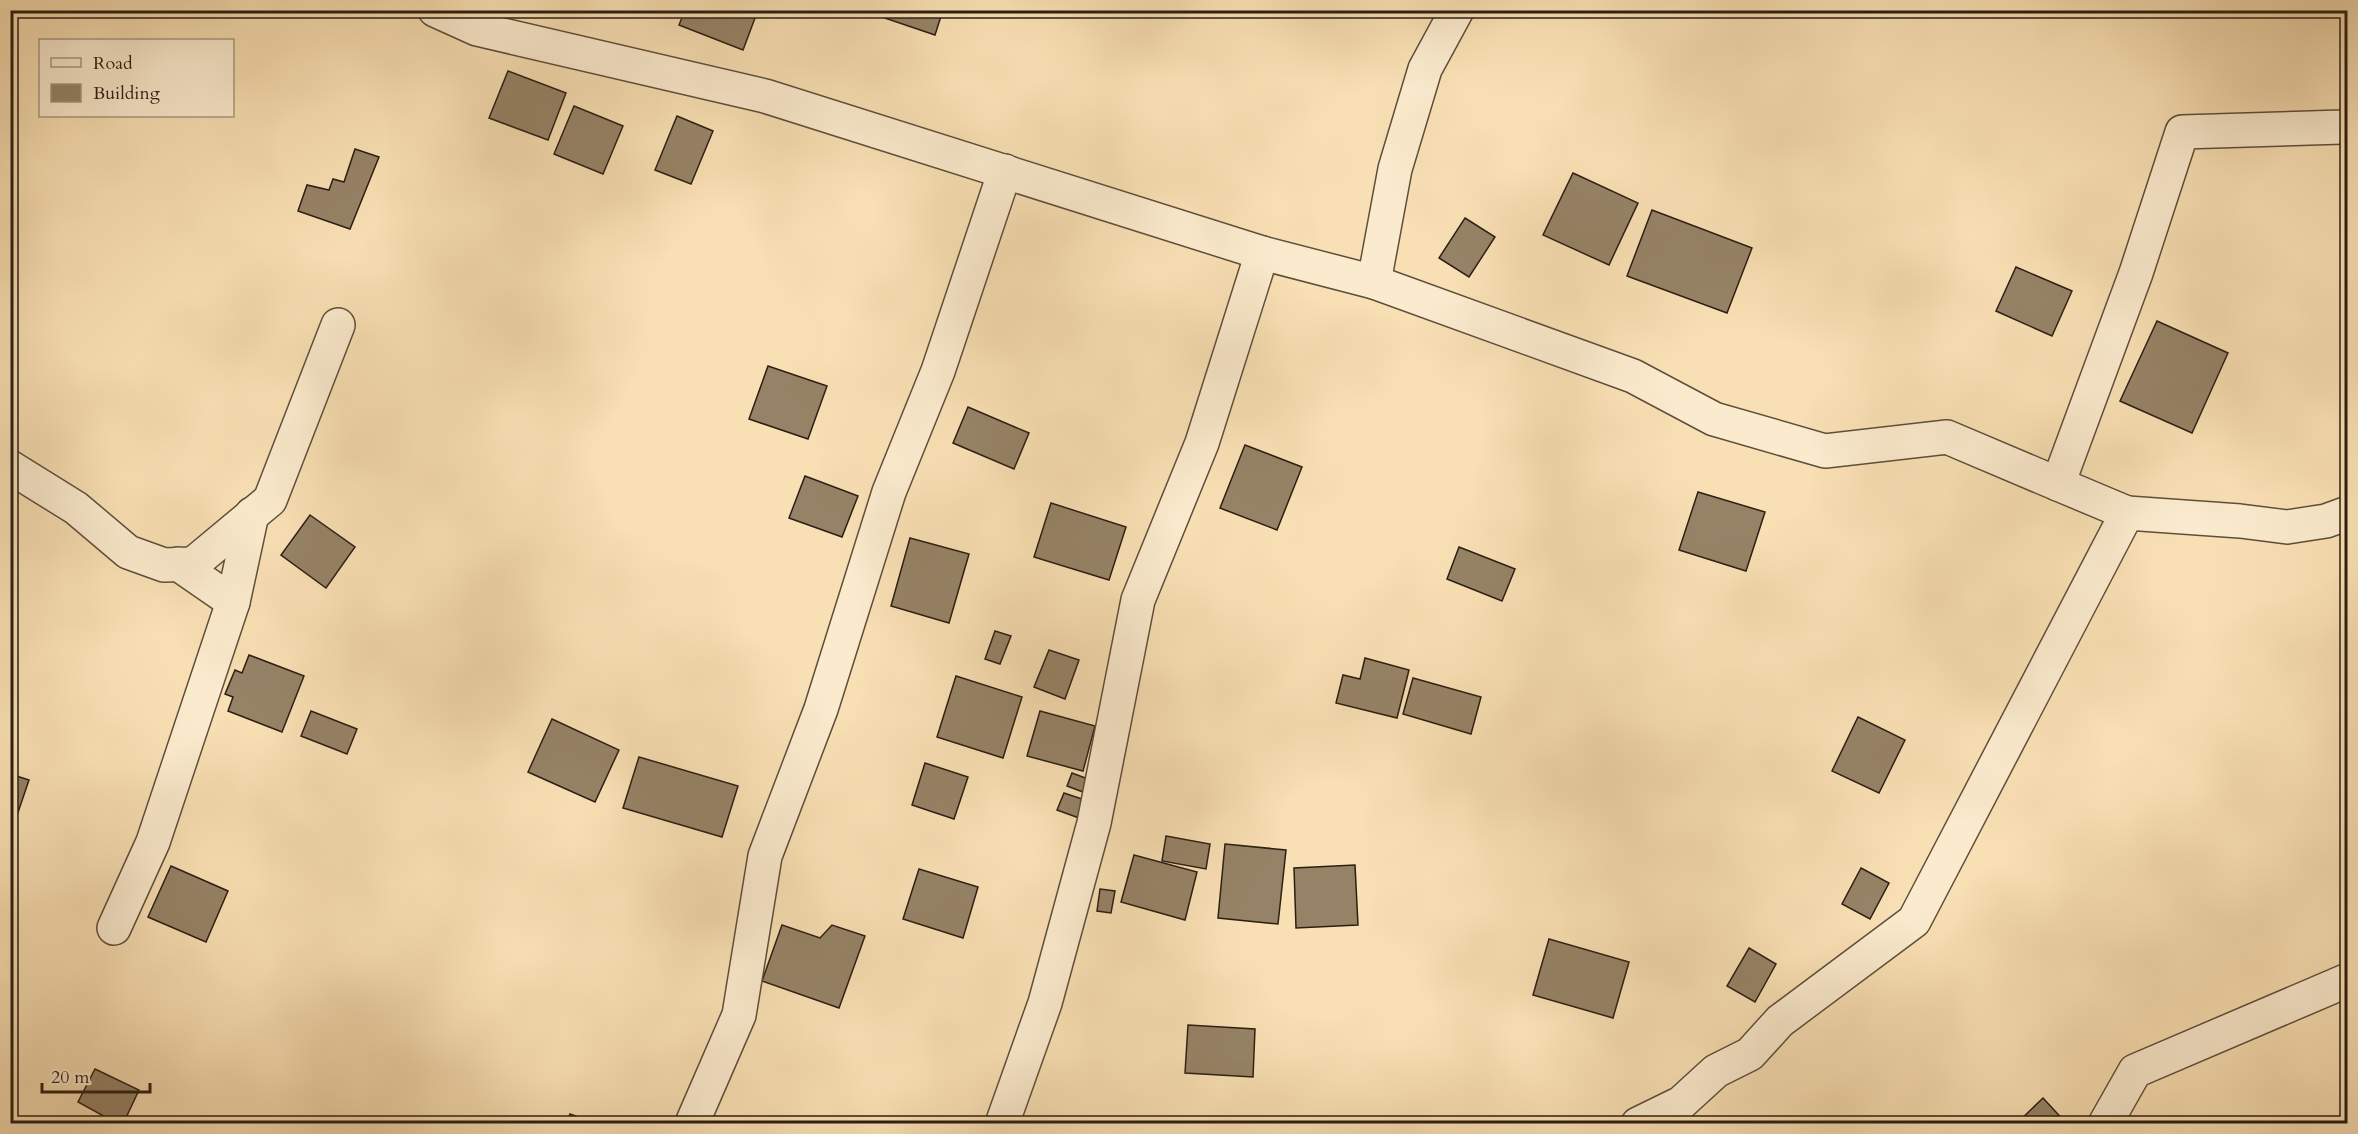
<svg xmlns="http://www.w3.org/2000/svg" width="2358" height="1134" font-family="Cardo,serif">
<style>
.building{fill:#968367;stroke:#2b1e13;stroke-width:1.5}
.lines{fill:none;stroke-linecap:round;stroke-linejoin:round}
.minor-casing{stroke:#5e4e3b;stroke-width:36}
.minor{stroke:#fbebce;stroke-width:33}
</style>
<rect width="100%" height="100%" fill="#f9e0b4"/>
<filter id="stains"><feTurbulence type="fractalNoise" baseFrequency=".00333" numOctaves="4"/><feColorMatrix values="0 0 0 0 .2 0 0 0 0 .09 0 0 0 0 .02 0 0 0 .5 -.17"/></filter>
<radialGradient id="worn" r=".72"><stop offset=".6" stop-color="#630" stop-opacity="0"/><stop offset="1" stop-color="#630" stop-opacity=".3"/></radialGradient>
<g class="building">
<polygon points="685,10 758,10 743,50 679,25"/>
<polygon points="878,10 943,10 935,35 876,15"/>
<polygon points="508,71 566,93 548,140 489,118"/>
<polygon points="574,106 623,126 603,174 554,154"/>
<polygon points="677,116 713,131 691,184 655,170"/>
<polygon points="355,149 379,157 350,229 298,211 307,185 329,190 333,179 344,182"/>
<polygon points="1573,173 1638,203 1609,265 1543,235"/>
<polygon points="1652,210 1752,248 1727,313 1627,276"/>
<polygon points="1465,218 1495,237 1469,277 1439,258"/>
<polygon points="2016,267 2072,291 2052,336 1996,311"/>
<polygon points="2157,321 2228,353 2192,433 2120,401"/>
<polygon points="768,366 827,386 808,439 749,419"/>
<polygon points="968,407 1029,433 1014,469 953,443"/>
<polygon points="1245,445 1302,467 1277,530 1220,508"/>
<polygon points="805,476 858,496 842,537 789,518"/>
<polygon points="1698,492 1765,512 1746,571 1679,550"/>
<polygon points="1051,503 1126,527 1109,580 1034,557"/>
<polygon points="310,515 355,547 326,588 281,555"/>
<polygon points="910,538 969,554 949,623 891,606"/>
<polygon points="1459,547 1515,569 1502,601 1447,579"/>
<polygon points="995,631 1011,636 1000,664 985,659"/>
<polygon points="1049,650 1079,660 1065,699 1034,687"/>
<polygon points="249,655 304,676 282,732 228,711 233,697 225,694 235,670 242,673"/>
<polygon points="1365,658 1409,670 1397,718 1336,703 1343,675 1360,679"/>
<polygon points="956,676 1022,697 1003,758 937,737"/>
<polygon points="1413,678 1481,697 1471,734 1403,714"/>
<polygon points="311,711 357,729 347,754 301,736"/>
<polygon points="1040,711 1095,726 1083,771 1027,756"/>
<polygon points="1858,717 1905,740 1879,793 1832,771"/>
<polygon points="552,719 619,750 595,802 528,772"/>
<polygon points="639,757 738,786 722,837 623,808"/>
<polygon points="925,763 968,777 954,819 912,805"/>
<polygon points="1072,773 1088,779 1083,792 1067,786"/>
<polygon points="10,774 29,780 10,836"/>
<polygon points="1064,793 1085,800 1079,818 1057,810"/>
<polygon points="1166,836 1210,844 1206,869 1162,861"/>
<polygon points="1225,844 1286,850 1278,924 1218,918"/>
<polygon points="1134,855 1197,872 1185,920 1121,902"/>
<polygon points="1355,865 1358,925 1296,928 1294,868"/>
<polygon points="171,866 228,891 206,942 148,917"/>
<polygon points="1861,868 1889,883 1870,919 1842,904"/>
<polygon points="919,869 978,887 963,938 903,919"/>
<polygon points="1100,889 1115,891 1111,913 1097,911"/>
<polygon points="782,925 820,938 832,925 865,936 839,1008 762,981"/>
<polygon points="1549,939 1629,962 1613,1018 1533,995"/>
<polygon points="1749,948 1776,964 1755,1002 1727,986"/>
<polygon points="1188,1025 1255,1029 1253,1077 1185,1073"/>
<polygon points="95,1069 139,1090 123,1124 118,1124 78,1102"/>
<polygon points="2043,1098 2067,1124 2016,1124"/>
<polygon points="570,1114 598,1124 567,1124"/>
</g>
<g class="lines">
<g class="minor-casing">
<g id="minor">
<polyline points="435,10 477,29 765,96 1262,253 1374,282 1633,376 1714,419 1825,451 1947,437 2058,484"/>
<polyline points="1374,282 1395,169 1425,69 1457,10"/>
<polyline points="10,467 76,508 128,552 164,565 193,564 270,500 338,325"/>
<polyline points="2127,513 2240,521 2287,527 2326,521 2348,513"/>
<polyline points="178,564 233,602 252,514"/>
<polyline points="114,928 153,842 233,602"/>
<polyline points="693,1121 739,1015 765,856 821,709 889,492 938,371 1005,171"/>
<polyline points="1002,1124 1045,1003 1094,823 1138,600 1202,443 1262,253"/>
<polyline points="1638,1124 1681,1103 1716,1071 1750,1054 1780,1021 1914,921 2127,513 2058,484 2136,273 2182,132 2342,127 2348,125"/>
<polyline points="2105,1124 2135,1071 2348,980"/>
</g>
</g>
<use href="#minor" class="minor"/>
</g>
<rect width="2358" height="1134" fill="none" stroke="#f9e0b4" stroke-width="36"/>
<rect x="12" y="12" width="2334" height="1110" fill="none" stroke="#2b1e13" stroke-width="3"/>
<rect x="18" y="18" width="2322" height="1098" fill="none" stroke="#2b1e13" stroke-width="1.5"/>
<rect x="39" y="39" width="195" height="78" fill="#fbebce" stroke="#a89983" stroke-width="1.5"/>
<rect x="51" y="58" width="30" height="9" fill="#fbebce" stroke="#a89983" stroke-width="1.5"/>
<text x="93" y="69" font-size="18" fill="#2b1e13">Road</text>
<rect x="51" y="84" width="30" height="18" fill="#968367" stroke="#a89983" stroke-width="1.5"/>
<text x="93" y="99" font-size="18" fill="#2b1e13">Building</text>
<path d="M42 1083v9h108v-9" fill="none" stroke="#2b1e13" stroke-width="3"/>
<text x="51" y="1083" font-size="18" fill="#2b1e13" stroke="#fbebce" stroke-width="4.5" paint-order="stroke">20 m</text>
<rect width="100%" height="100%" filter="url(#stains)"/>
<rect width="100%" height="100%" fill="url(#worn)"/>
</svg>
